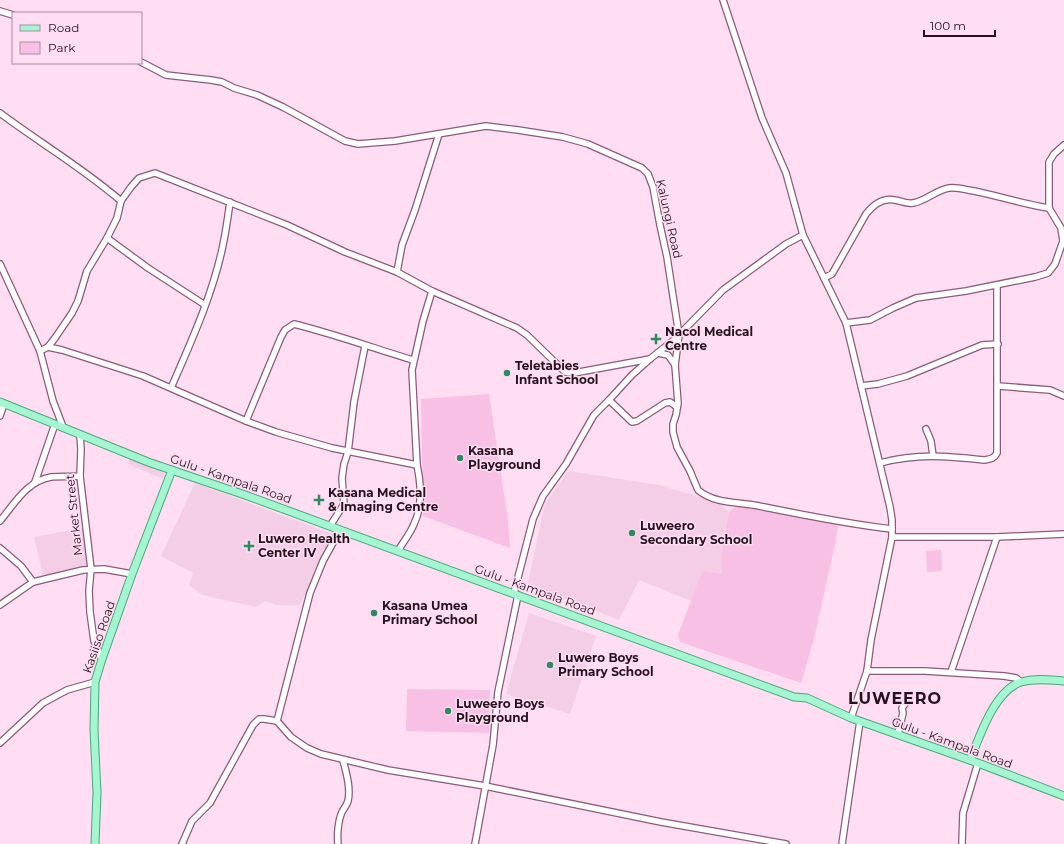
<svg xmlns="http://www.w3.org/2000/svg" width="1064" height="844" font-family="Montserrat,sans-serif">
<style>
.built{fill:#f4cee6}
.green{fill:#f9c0e5}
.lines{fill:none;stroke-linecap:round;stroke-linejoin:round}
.minor-casing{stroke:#8b5a7a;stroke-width:8}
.major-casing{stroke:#4fa47e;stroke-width:9}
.minor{stroke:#fff;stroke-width:5.5}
.major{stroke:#a3f7d0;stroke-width:7}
.poi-dot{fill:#2d8a61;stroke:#ffddf2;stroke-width:1.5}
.labels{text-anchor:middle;stroke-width:3;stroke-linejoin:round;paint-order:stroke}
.street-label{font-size:12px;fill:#25121e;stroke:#ffddf2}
.poi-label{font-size:12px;font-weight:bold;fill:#25121e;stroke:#ffddf2;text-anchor:start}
.district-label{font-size:16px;font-weight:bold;letter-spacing:1px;fill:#25121e;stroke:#ffddf2}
</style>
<rect width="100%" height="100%" fill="#ffddf2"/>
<g class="built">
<polygon points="130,458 165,473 163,479 128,464"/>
<polygon points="569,471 659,485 720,503 729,512 721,555 722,575 702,571 691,601 639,580 619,620 528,583 545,503"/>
<polygon points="195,483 338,536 299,605 277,605 265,601 256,607 202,595 189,585 193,573 161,556"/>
<polygon points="84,528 88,563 87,565 85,567 43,576 34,537"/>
<polygon points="529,613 596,636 570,714 506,694"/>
</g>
<g class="green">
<polygon points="489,394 508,520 510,548 423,516 421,399"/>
<polygon points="736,506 838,525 836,540 813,643 801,683 680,642 678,635 702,571 722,574 721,555 729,512"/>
<polygon points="941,550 942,571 927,572 926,551"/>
<polygon points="407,689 490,690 489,733 406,731"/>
</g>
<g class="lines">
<g class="minor-casing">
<g id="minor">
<polyline points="723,0 762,118 786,173 803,235 846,323 890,507 892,520 892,537 871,640 867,671 851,718"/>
<polyline points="0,11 13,15"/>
<path d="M 141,62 L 166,75 L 211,80 L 222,82 L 234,88 L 257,95 L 283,107 L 345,141 L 358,144 L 395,141 L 486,126 L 518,130 L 563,137 L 588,144 L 642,168 L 648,174 L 653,187 L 660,225 L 667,257 L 679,335 L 675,365 L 678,403 L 676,415 L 673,424 L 673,432 L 677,447 L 690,471 L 698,490 C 714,504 739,502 759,506 C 804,515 847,524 892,529"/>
<path d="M 0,113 C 40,143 83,168 121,201"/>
<polyline points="107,238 148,268 205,305"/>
<polyline points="0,264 40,351 53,401 63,427"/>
<polyline points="397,272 402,245 415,210 439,134"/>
<path d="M 824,278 L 832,274 L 866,214 C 873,205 882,197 895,200 C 901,201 906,204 913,203 C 926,201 936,190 949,188 C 958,187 966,190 974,191 C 999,196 1023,204 1049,208"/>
<polyline points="846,323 870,320 893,308 916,298 966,291 1035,277 1048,273 1055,264 1063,241 1061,228 1049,208 1049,162 1054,154 1064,145"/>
<polyline points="48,347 62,350 143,376 246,421 276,432 332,448 417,465"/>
<polyline points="40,351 48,347 55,338 72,313 78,301 87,271 107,238 117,218 121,201 131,187 139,178 155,173 287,225 345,252 397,272 432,291 517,328 527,335 565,372 574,373 650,359"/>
<polyline points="658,353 668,355 675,365"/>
<polyline points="861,386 878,384 907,376 982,345 998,344"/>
<polyline points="998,386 1050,390 1064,396"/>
<path d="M 171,388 C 191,342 213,294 223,245 C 226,231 228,216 230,202"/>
<polyline points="609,400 632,422 637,421 665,403 670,402 677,407"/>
<polyline points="0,416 4,404"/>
<path d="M 246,421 L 281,337 L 285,330 L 294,324 C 334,334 373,348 413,360"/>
<polyline points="926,429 931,441 933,456"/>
<polyline points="80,435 81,449 80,476 91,569 89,591 90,612 94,641 102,659"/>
<path d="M 880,463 C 917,453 947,456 984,460 C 990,459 994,459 997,453 L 997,285"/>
<polyline points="35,482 55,424"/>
<path d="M 0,521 C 15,503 27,481 51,477 C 61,476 70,477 80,476"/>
<polyline points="330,526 344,504 342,478 344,464 348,452 354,402 365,346"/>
<polyline points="892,537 997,537 1064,534"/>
<polyline points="0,548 21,566 33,582"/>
<path d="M 398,551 C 403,542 410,534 414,524 C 423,506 421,484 417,465 L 412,370 L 423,321 L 432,291"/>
<polyline points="514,593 533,519 543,496 566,464 594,415 609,400 632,375 650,359 675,339 723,290 786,244 803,235"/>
<polyline points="0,605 33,582 83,570 104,569 132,574"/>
<polyline points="867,671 925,671 1004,676 1016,678 1021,682"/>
<polyline points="951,672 997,537"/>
<polyline points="277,721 310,593 323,561 340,530"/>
<polyline points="898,734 903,713 902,708 907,701 909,700"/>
<polyline points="0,743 43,703 67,690 95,682"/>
<polyline points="182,844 192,821 210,803 253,725 259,719 264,719 277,721 291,737 307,748 321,754 388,770 485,786 661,822 786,844"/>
<path d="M 338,844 C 337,835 338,821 342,812 C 344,808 347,805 348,801 C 351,788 346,772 343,760"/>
<polyline points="475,844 493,745 498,692 518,595"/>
<polyline points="842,844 860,721"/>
<polyline points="962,844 963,813 978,763"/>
</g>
</g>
<g class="major-casing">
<g id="major">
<polyline points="0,402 148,462 248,496 794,697 807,698 851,718 978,763 1064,796"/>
<path d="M 970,760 C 980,736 994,691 1021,682 C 1035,678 1050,680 1064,681"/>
<polyline points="95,844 97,792 94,730 95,682 102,659 132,574 172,470"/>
</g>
</g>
<use href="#minor" class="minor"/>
<use href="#major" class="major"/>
</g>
<g class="poi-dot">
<path d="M654 333h4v4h4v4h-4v4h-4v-4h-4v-4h4z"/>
<circle cx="507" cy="373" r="4"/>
<circle cx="460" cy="458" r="4"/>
<path d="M317 494h4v4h4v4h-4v4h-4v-4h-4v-4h4z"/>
<circle cx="632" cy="533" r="4"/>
<path d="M247 540h4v4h4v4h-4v4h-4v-4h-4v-4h4z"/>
<circle cx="374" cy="613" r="4"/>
<circle cx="550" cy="665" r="4"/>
<circle cx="448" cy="711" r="4"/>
</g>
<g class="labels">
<g class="street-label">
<text transform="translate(669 219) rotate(77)" y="4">Kalungi Road</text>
<text transform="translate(231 479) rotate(19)" y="4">Gulu - Kampala Road</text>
<text transform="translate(74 515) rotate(-96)" y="4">Market Street</text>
<text transform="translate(535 590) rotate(20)" y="4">Gulu - Kampala Road</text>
<text transform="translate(99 637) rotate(-71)" y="4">Kasiiso Road</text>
<text transform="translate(952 743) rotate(20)" y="4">Gulu - Kampala Road</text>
</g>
<g class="poi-label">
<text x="665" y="336">Nacol Medical<tspan x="665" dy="14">Centre</tspan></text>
<text x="515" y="370">Teletabies<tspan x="515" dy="14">Infant School</tspan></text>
<text x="468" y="455">Kasana<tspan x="468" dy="14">Playground</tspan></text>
<text x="328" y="497">Kasana Medical<tspan x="328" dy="14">&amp; Imaging Centre</tspan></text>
<text x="640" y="530">Luweero<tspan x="640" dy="14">Secondary School</tspan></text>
<text x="258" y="543">Luwero Health<tspan x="258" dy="14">Center IV</tspan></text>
<text x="382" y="610">Kasana Umea<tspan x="382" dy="14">Primary School</tspan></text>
<text x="558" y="662">Luwero Boys<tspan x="558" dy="14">Primary School</tspan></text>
<text x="456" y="708">Luweero Boys<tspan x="456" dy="14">Playground</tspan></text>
</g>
<g class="district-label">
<text x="895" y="704">LUWEERO</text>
</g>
</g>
<rect x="12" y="12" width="130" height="52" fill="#ffddf2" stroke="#a88c9d"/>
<rect x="20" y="25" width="20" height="6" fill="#a3f7d0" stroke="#a88c9d"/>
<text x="48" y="32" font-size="12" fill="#25121e">Road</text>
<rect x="20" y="42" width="20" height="12" fill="#f9c0e5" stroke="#a88c9d"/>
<text x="48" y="52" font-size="12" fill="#25121e">Park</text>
<path d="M924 30v6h71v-6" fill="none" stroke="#25121e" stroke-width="2"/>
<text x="930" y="30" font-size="12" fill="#25121e" stroke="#ffddf2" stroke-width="3" paint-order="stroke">100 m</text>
</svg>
